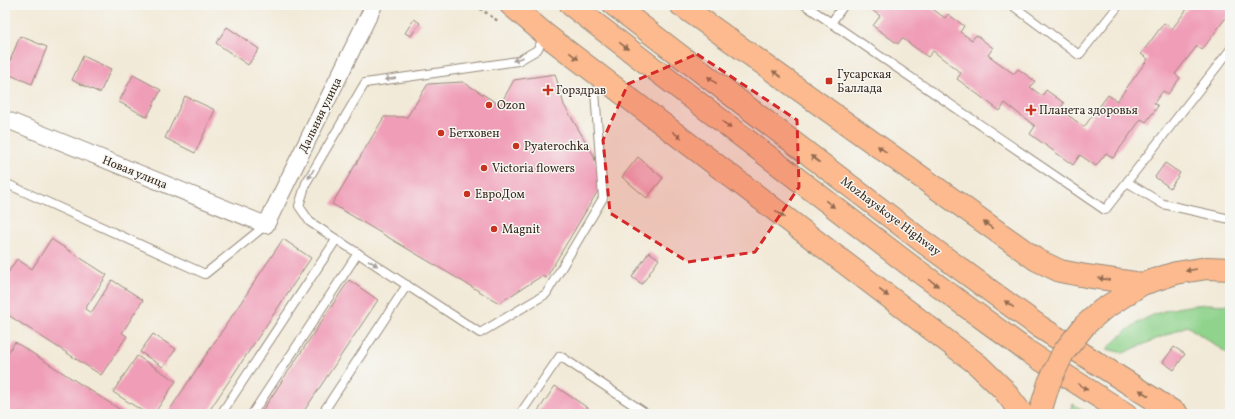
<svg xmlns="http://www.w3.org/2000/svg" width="1235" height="419" font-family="Vollkorn,serif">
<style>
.green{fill:#8fd38c;stroke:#657e55}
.building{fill:#f09db7}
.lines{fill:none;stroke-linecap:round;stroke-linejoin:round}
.service-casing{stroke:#968a7b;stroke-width:10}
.minor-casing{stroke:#968a7b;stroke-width:18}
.primary-casing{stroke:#968a7b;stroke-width:24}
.path{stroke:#968a7b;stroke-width:2.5;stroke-dasharray:3 3;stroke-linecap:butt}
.service{stroke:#fff;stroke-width:8}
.minor{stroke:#fff;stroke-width:16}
.primary{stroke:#fcba8e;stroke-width:22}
.primary-bridge-casing{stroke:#968a7b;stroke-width:24;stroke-linecap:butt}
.primary-bridge{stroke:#fcba8e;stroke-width:22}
.oneway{fill:#926b50}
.oneway2{fill:#a79f9a}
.marked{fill:#d62828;fill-opacity:0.2;stroke:#d62828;stroke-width:3;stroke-dasharray:8 5;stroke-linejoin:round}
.poi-dot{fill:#c8321e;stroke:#f6f6f2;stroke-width:1.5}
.labels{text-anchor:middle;stroke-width:3;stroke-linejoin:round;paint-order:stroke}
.poi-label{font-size:12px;fill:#3b2a1e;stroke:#f6f6f2;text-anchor:start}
.street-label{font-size:12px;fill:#3b2a1e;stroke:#f6f6f2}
</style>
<rect width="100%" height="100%" fill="#f6f6f2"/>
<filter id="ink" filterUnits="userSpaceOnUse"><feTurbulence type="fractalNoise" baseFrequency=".025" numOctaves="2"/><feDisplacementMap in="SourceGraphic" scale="8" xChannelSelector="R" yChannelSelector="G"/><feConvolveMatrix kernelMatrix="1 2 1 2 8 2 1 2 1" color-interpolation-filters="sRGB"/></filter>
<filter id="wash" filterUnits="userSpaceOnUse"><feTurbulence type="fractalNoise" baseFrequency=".012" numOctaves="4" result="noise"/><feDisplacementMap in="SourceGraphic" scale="16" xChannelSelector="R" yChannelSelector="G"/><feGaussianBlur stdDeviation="0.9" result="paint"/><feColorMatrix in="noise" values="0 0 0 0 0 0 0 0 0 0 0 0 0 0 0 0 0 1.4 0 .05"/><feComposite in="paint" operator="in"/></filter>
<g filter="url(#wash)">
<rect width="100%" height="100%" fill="#f2ead8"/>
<g class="green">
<path d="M 1206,304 L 1230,305 L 1230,355 L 1187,326 L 1123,353 L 1107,349 C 1138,316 1162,308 1206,304 Z"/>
<polygon points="1073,404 1089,414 1068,414"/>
</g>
<g id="blocks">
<g class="building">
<polygon points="865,5 927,5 945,18 948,14 964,26 960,32 972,40 976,35 993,48 988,55 1014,74 1018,69 1035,81 1030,87 1042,96 1046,90 1064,103 1060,109 1084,127 1108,95 1117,101 1148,59 1141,54 1164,23 1172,29 1190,5 1230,5 1230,12 1202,50 1197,46 1175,74 1180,78 1168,94 1163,91 1154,103 1158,106 1146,122 1141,119 1113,158 1106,153 1096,166 1080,155 1073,165 1030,134 1035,126 1005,103 1000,111 957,79 961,73 933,51 928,57 902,38 898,44 873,26 880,16"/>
<polygon points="414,19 420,23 411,36 405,33"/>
<polygon points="227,27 259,49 248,65 216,43"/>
<polygon points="20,36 47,47 32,84 5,73"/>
<polygon points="83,56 111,69 100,93 72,80"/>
<polygon points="555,74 564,105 593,154 602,184 546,278 542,276 499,303 332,204 384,117 407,117 428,84 463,82 500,105 514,80"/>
<polygon points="133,75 161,90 147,117 119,102"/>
<polygon points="185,96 215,110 195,153 165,138"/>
<polygon points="638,157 663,178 647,198 622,177"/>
<polygon points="1165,163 1180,173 1170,188 1155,177"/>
<polygon points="51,239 107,275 85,309 91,313 112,280 143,300 122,333 127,336 101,375 5,313 5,273 7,274 17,259 32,269"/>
<polygon points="283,239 311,258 207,414 167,414"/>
<polygon points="649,252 659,259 642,284 632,277"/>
<polygon points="349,280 378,300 302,414 260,414"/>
<polygon points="153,334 176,349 163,367 140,352"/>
<polygon points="15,342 127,414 5,414 5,357"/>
<polygon points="1174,347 1185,354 1174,370 1163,362"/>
<polygon points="137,356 176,381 154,414 147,414 113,392"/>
<polygon points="555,386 597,414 536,414"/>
</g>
</g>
</g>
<g filter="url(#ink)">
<use href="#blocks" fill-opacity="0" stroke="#968a7b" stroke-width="1"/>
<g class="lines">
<g class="service-casing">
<g id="service">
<polyline points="805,5 1105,210 1230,50"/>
<polyline points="1012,5 1079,55 1119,5"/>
<polyline points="831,23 844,5"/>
<polyline points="546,35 537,50 518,61 365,83 306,183 299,206 310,222 480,333 546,294 603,198 595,92 604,81"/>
<polyline points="1127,182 1163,204 1230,219"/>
<polyline points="5,183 205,274 266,225"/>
<polyline points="221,414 336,240"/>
<polyline points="252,414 358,253"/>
<polyline points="322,414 407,285"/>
<polyline points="520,414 560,356 647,414"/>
</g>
</g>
<g class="minor-casing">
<polyline id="minor" points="5,119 266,225 374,5"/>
</g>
<g class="primary-casing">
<g id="primary">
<polyline points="511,5 546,35 605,80 977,364 1003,389 1022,414"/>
<polyline points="571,5 907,263 1027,351 1126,414"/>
<polyline points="614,5 922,241 1040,327 1177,414"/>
<polyline points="681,5 1037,260 1060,271 1086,276 1142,284"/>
<polyline points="1085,325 1102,310 1142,284 1176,273 1207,268 1230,269"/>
<polyline points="1041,414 1041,409 1049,383"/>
</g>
</g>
<g class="path">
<polyline points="475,5 498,21"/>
<polyline points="464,8 467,5"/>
</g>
<use href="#service" class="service"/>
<use href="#minor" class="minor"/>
<use href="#primary" class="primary"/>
<g class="primary-bridge-casing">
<polyline id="primary-bridge" points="1049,383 1063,353 1085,325"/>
</g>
<use href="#primary-bridge" class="primary-bridge"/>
</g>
<defs><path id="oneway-solid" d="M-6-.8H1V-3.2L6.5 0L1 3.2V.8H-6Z"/></defs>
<g class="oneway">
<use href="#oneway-solid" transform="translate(624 46) rotate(38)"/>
<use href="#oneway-solid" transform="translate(574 56) rotate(38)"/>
<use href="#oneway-solid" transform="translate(777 74) rotate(-144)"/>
<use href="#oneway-solid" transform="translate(712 80) rotate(-143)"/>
<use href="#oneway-solid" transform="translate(727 125) rotate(38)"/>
<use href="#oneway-solid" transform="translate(677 135) rotate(37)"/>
<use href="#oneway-solid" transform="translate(882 149) rotate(-144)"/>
<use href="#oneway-solid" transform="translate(815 159) rotate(-143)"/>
<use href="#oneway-solid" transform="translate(830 204) rotate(38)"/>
<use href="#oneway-solid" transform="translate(780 214) rotate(37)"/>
<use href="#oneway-solid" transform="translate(988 225) rotate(-144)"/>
<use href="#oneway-solid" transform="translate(1191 270) rotate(170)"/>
<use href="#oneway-solid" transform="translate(1104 279) rotate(-172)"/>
<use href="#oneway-solid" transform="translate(934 283) rotate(36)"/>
<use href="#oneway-solid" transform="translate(884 293) rotate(37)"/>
<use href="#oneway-solid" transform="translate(1009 304) rotate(-144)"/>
<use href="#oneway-solid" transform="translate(1083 387) rotate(33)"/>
<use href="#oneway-solid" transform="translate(1144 393) rotate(-147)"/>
</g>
<g class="oneway2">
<use href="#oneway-solid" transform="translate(518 59) rotate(160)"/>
<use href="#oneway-solid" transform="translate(390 79) rotate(172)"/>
<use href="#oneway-solid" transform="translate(311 174) rotate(121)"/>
<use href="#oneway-solid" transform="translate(373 263) rotate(33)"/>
</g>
</g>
<path class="marked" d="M 697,54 L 797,120 L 799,187 L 755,252 L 688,262 L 610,213 L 603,140 L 628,84 Z"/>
<g class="poi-dot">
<rect x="825" y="77" width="8" height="8" rx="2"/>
<path d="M546 84h4v4h4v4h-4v4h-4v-4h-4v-4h4z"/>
<circle cx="489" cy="105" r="4"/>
<path d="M1029 104h4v4h4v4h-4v4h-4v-4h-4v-4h4z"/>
<circle cx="441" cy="133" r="4"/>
<circle cx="516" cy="146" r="4"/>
<circle cx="484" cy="168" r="4"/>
<circle cx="467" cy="194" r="4"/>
<circle cx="494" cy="229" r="4"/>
</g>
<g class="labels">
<g class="poi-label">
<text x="837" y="78">Гусарская<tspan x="837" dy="14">Баллада</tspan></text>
<text x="556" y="94">Горздрав</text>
<text x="497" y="109">Ozon</text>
<text x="1039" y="114">Планета здоровья</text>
<text x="449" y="137">Бетховен</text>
<text x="524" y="150">Pyaterochka</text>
<text x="492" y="172">Victoria flowers</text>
<text x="475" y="198">ЕвроДом</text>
<text x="502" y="233">Magnit</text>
</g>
<g class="street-label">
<text transform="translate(320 115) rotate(-64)" y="4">Дальняя улица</text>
<text transform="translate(135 172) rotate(22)" y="4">Новая улица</text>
<text transform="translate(891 216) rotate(37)" y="4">Mozhayskoye Highway</text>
</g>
</g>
<rect width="1235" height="419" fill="none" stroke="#f6f6f2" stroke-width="20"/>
</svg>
